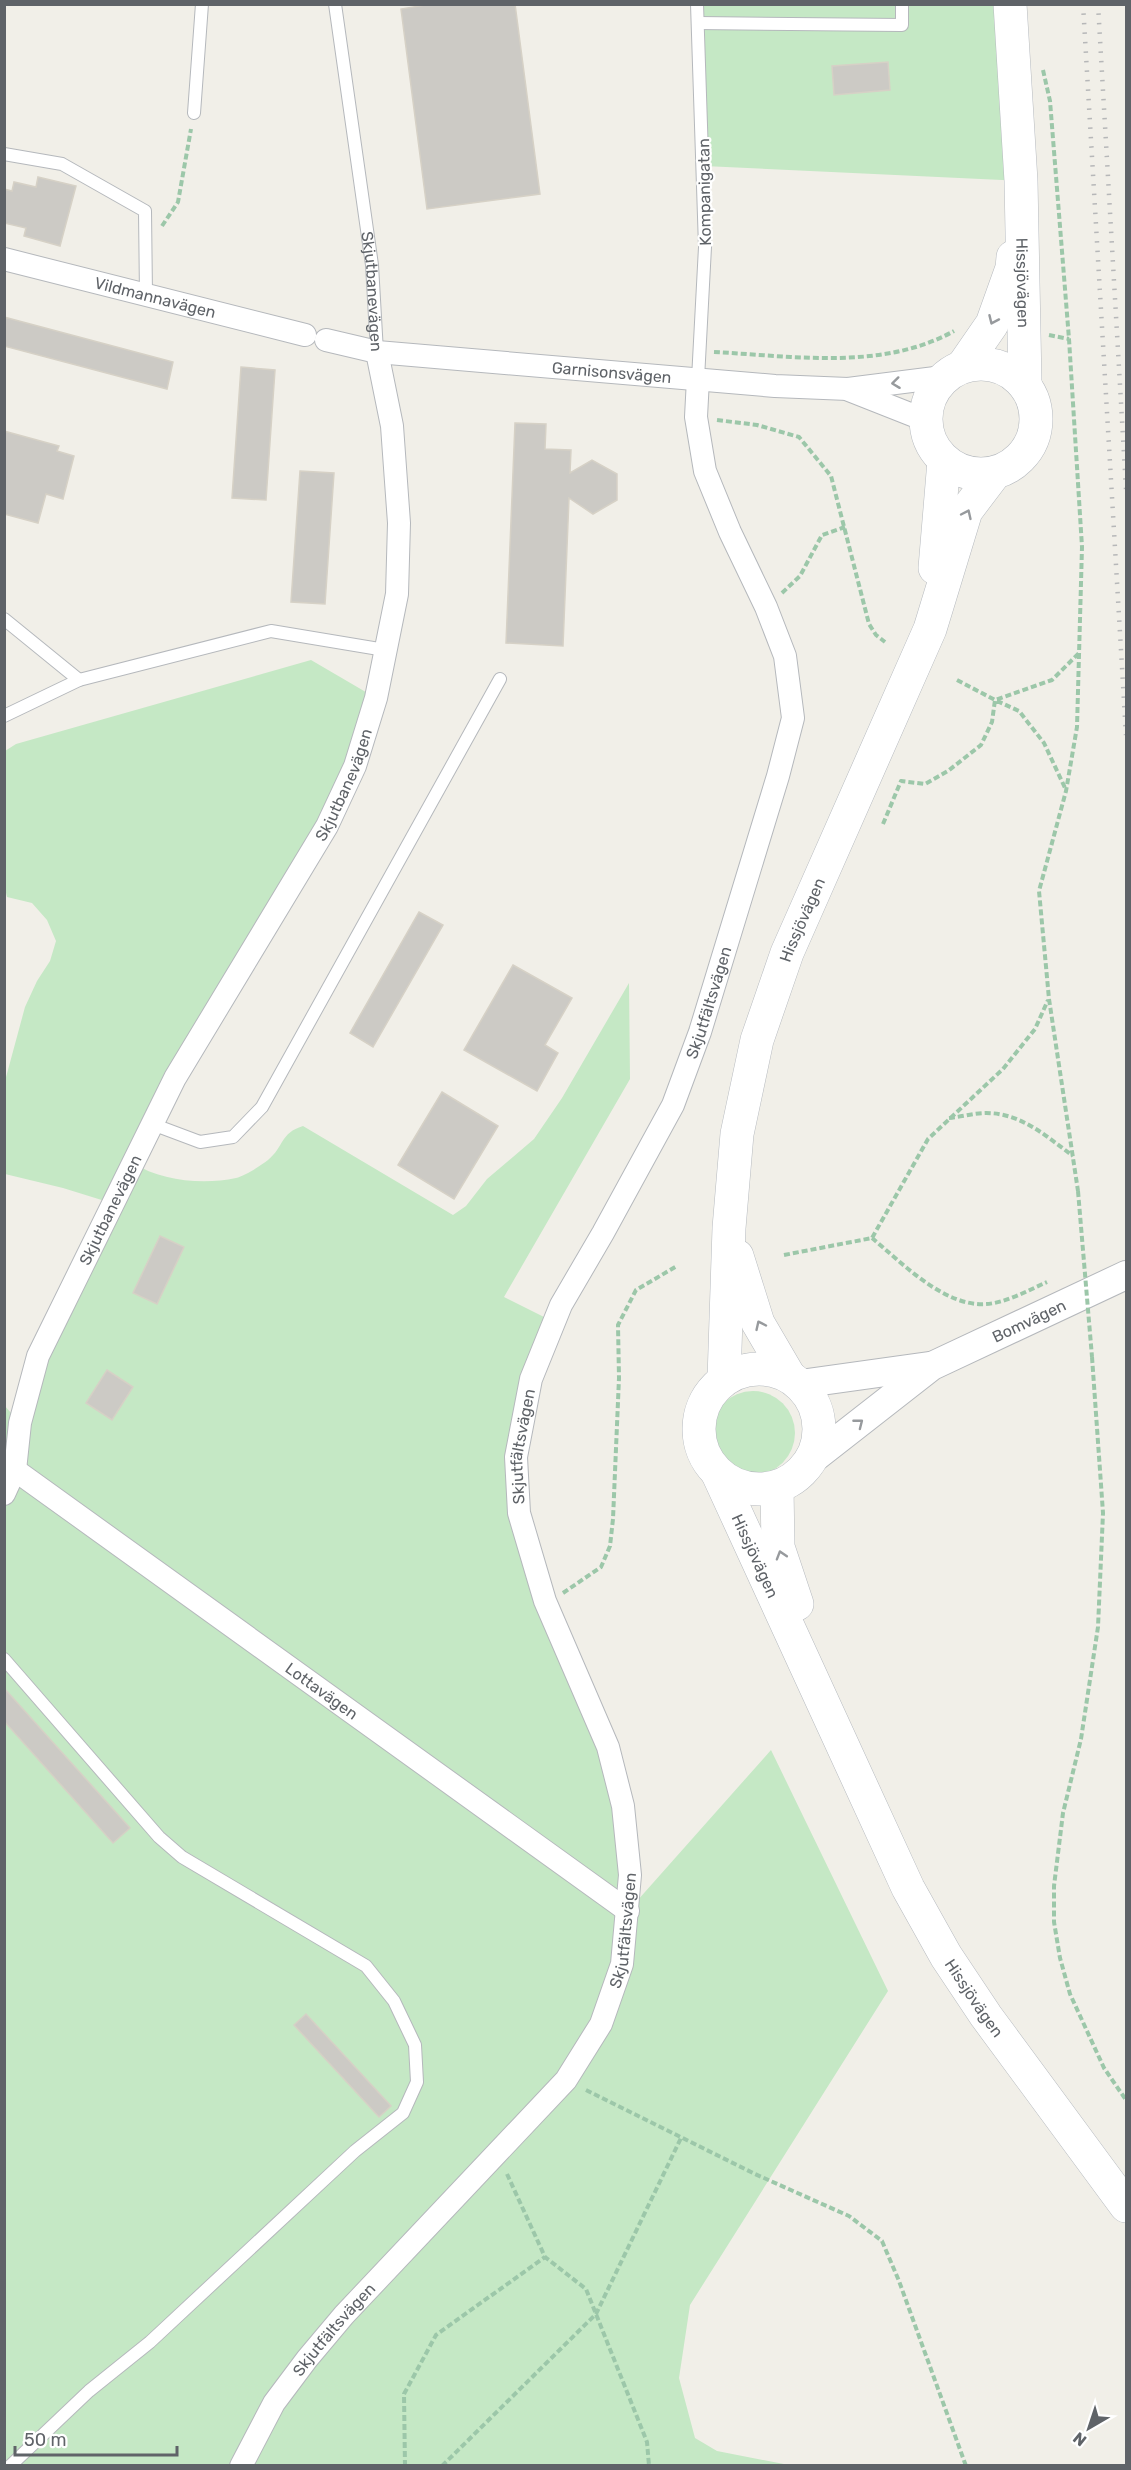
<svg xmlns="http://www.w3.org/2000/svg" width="1131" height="2470" font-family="Rubik,sans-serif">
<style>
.green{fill:#c5e8c5}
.building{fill:#cccac5;stroke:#d6d1c6;stroke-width:1.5}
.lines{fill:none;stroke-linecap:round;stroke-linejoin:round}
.service-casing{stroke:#b5b8bc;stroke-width:14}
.minor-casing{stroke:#b5b8bc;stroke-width:24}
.tertiary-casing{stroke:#b5b8bc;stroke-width:30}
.secondary-casing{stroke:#b6babf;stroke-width:34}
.path{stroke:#9cc7a9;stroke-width:4;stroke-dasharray:6 3;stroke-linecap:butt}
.service{stroke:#fff;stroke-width:12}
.minor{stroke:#fff;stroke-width:22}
.tertiary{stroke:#fff;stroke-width:28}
.secondary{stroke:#fff;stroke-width:33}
.rail{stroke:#b6b7b8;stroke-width:4.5;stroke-dasharray:1.5 8;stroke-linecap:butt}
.path-bridge{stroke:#9cc7a9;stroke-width:4;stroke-dasharray:6 3;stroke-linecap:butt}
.oneway{stroke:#979a9d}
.labels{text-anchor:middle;stroke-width:4.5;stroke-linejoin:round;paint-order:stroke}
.street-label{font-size:16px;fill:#5f6368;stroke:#fff}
</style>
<rect width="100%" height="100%" fill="#f1efe8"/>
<g class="green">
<polygon points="697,5 1010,5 1021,181 704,166"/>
<path d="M 311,660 L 376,698 L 355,766 L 133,1163 C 161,1181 203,1185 236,1178 C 245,1176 260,1166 268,1160 C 284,1147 280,1133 303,1126 L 453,1215 L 466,1206 L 487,1179 L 534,1139 L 562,1098 L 629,983 L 630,1079 L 504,1297 L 554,1322 L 531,1379 L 519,1513 L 608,1747 L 629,1910 L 771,1750 L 888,1991 L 690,2305 L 679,2378 L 695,2438 L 717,2451 L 789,2465 L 5,2465 L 4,1405 L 19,1422 L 38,1356 L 121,1206 L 63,1188 L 5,1174 L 5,1081 L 25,1007 L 37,981 L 50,961 L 56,941 L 47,920 L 32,903 L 7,897 L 4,884 L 5,751 L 16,744 Z"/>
<circle cx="753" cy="1433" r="42"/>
</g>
<g class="building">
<polygon points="431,4 515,4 540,194 427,209 401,9"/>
<polygon points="888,62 890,90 834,95 832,66"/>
<polygon points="38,177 76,186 60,246 24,236 26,228 4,223 4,189 12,191 14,182 36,187"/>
<polygon points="4,317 173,362 167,389 4,346"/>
<polygon points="241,367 275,370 266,500 232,498"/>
<polygon points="515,423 546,424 545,449 571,450 570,473 592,460 617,474 617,500 593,514 569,498 563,646 506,643"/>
<polygon points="4,431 59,446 57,451 74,456 63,499 46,494 38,523 4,514"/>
<polygon points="300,471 334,473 325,604 291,602"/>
<polygon points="419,912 443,925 373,1047 350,1033"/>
<polygon points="513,965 572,998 545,1045 558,1053 537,1091 464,1050"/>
<polygon points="442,1092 498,1126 454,1199 398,1165"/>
<polygon points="160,1236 184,1247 157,1304 133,1293"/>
<polygon points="107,1370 133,1387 112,1420 86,1403"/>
<polygon points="4,1688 130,1828 113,1843 4,1721"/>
<polygon points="306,2014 391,2106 379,2117 294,2025"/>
</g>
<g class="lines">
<g class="service-casing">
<g id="service">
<path id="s1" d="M 335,4 L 372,265 L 377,352"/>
<polyline points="697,4 705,247 698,379"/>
<polyline points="698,23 902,25 902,4"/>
<polyline points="194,113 202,4"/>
<polyline points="4,154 62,164 145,211 146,295"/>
<polyline points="4,619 79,680"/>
<polyline points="4,716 79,680 271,631 385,650"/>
<polyline points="152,1124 200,1142 233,1137 262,1107 500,679"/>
<polyline points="4,1659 159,1837 182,1857 366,1966 394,2001 415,2045 417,2082 403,2113 355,2151 150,2342 89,2391 10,2466"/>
</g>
</g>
<g class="minor-casing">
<g id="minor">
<path id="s2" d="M 4,259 L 305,335"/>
<path id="s3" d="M 326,340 L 377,352 L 775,386 L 848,389 L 943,377"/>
<polyline points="849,390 925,420"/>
<path id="s4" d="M 15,1470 L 628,1911"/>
<path id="s5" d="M 4,1494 L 15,1470 L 20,1423 L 38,1356 L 175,1078 L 327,826 L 355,766 L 376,698 L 397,594 L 399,523 L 392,426 L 377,352"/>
<path id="s6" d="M 241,2466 L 274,2403 L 307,2359 L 344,2315 L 566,2080 L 601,2024 L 622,1964 L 630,1875 L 623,1806 L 608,1747 L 545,1601 L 519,1513 L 516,1457 L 531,1379 L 561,1305 L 603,1233 L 673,1105 L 700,1032 L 778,776 L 793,718 L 785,656 L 766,607 L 730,532 L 705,471 L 696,417 L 698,379"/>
</g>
</g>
<g class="tertiary-casing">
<g id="tertiary">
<polyline points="800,1384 929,1366"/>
<path id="s7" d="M 813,1459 L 932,1366 L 1126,1275"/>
</g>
</g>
<g class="secondary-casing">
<g id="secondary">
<path id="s8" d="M 1010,4 L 1021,181 L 1025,383"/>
<circle cx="981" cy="419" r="55"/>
<polyline points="963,366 992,324 1012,268 1013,257"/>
<polyline points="935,568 944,461"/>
<polyline points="737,1256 758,1323 789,1376"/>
<circle cx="759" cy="1429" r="60"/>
<path id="s9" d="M 724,1379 L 729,1228 L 737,1134 L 757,1040 L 787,953 L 930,629 L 966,511 L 994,474"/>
<path id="s10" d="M 718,1474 L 908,1888 L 946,1956 L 986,2016 L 1126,2206"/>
<polyline points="777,1488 778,1547 797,1604"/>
</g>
</g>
<g class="path">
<polyline points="1043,70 1050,101 1069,339 1082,547 1077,727 1066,791 1039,891 1049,999 1078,1191"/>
<polyline points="162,226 178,202 191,129"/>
<polyline points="1049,335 1069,339"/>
<path d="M 714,352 C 794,356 882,371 954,331"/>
<polyline points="717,420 757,425 799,437 831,476 869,624 876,635 885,642"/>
<polyline points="782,593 800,576 822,535 845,527"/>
<polyline points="957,680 995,700 1052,680 1079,653"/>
<polyline points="883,824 901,781 925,784 948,771 981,745 992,722 995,700 1019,711 1044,743 1066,790"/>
<path d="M 949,1118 C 961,1117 974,1113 986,1113 C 1021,1113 1046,1136 1073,1156"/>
<path d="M 872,1238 C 902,1263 944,1307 986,1304 C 1006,1303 1029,1290 1047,1282"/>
<polyline points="784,1255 872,1238 928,1139 1003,1069 1035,1029 1048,1000"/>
<polyline points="1092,1357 1103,1513 1098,1627 1081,1739 1063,1813 1054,1886 1054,1922 1060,1958 1070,1994 1104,2068 1126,2100"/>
<polyline points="563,1593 601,1567 610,1546 613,1519 619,1378 618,1325 636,1290 677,1266"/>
<polyline points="586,2090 755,2174 849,2216 882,2241 899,2281 966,2466"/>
<polyline points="507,2174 545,2257 586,2289 647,2442 649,2466"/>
<polyline points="405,2466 404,2394 436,2335 545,2257"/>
<polyline points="442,2466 596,2314 681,2138"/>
</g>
<use href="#service" class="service"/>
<use href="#minor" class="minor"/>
<use href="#tertiary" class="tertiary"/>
<use href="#secondary" class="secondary"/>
<g class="rail">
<polyline points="1083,4 1126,735"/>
<polyline points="1098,4 1126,489"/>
</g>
<polyline class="path-bridge" points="1078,1191 1092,1357"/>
</g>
<defs><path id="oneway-chevron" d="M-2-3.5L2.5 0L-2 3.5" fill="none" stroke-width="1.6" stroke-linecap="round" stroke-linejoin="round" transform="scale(1.5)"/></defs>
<g class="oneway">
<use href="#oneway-chevron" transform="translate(993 320) rotate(114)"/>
<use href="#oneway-chevron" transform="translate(896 383) rotate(173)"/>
<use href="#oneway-chevron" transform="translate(967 514) rotate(-65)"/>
<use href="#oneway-chevron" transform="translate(760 1325) rotate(-115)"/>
<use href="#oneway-chevron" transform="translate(859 1423) rotate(-38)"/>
<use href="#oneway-chevron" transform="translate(781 1555) rotate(-107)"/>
</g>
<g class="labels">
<g class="street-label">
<text transform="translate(704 192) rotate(-91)" y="6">Kompanigatan</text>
<text dy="6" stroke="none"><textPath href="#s8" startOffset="279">Hissjövägen</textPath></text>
<text dy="6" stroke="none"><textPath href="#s1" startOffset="290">Skjutbanevägen</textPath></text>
<text dy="6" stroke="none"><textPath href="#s2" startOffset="156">Vildmannavägen</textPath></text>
<text dy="6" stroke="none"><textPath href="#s3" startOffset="288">Garnisonsvägen</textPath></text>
<text dy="6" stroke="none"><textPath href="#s5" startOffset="792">Skjutbanevägen</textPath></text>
<text dy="6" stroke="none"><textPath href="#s9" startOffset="470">Hissjövägen</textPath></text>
<text dy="6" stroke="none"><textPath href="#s6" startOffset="1660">Skjutfältsvägen</textPath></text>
<text dy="6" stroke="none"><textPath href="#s5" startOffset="306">Skjutbanevägen</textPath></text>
<text dy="6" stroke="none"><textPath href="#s7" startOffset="258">Bomvägen</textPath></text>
<text dy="6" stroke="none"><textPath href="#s6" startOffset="1174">Skjutfältsvägen</textPath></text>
<text dy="6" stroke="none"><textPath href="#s10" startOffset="90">Hissjövägen</textPath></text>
<text dy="6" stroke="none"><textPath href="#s4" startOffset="378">Lottavägen</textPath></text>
<text dy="6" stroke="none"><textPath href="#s6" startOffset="670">Skjutfältsvägen</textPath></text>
<text dy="6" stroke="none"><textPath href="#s10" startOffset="584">Hissjövägen</textPath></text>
<text dy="6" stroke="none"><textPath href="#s6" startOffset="166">Skjutfältsvägen</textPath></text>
</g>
</g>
<rect width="1131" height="2470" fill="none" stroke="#5f6368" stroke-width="12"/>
<g transform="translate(1089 2428) rotate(219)" stroke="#ffffff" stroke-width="4.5" paint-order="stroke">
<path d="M0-4.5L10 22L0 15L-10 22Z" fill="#5f6368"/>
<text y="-9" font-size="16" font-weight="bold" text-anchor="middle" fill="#5f6368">N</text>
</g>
<path d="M15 2446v9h162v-9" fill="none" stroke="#5f6368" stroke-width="3"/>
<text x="24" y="2446" font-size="18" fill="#5f6368" stroke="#ffffff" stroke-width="4.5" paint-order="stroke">50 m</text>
</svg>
